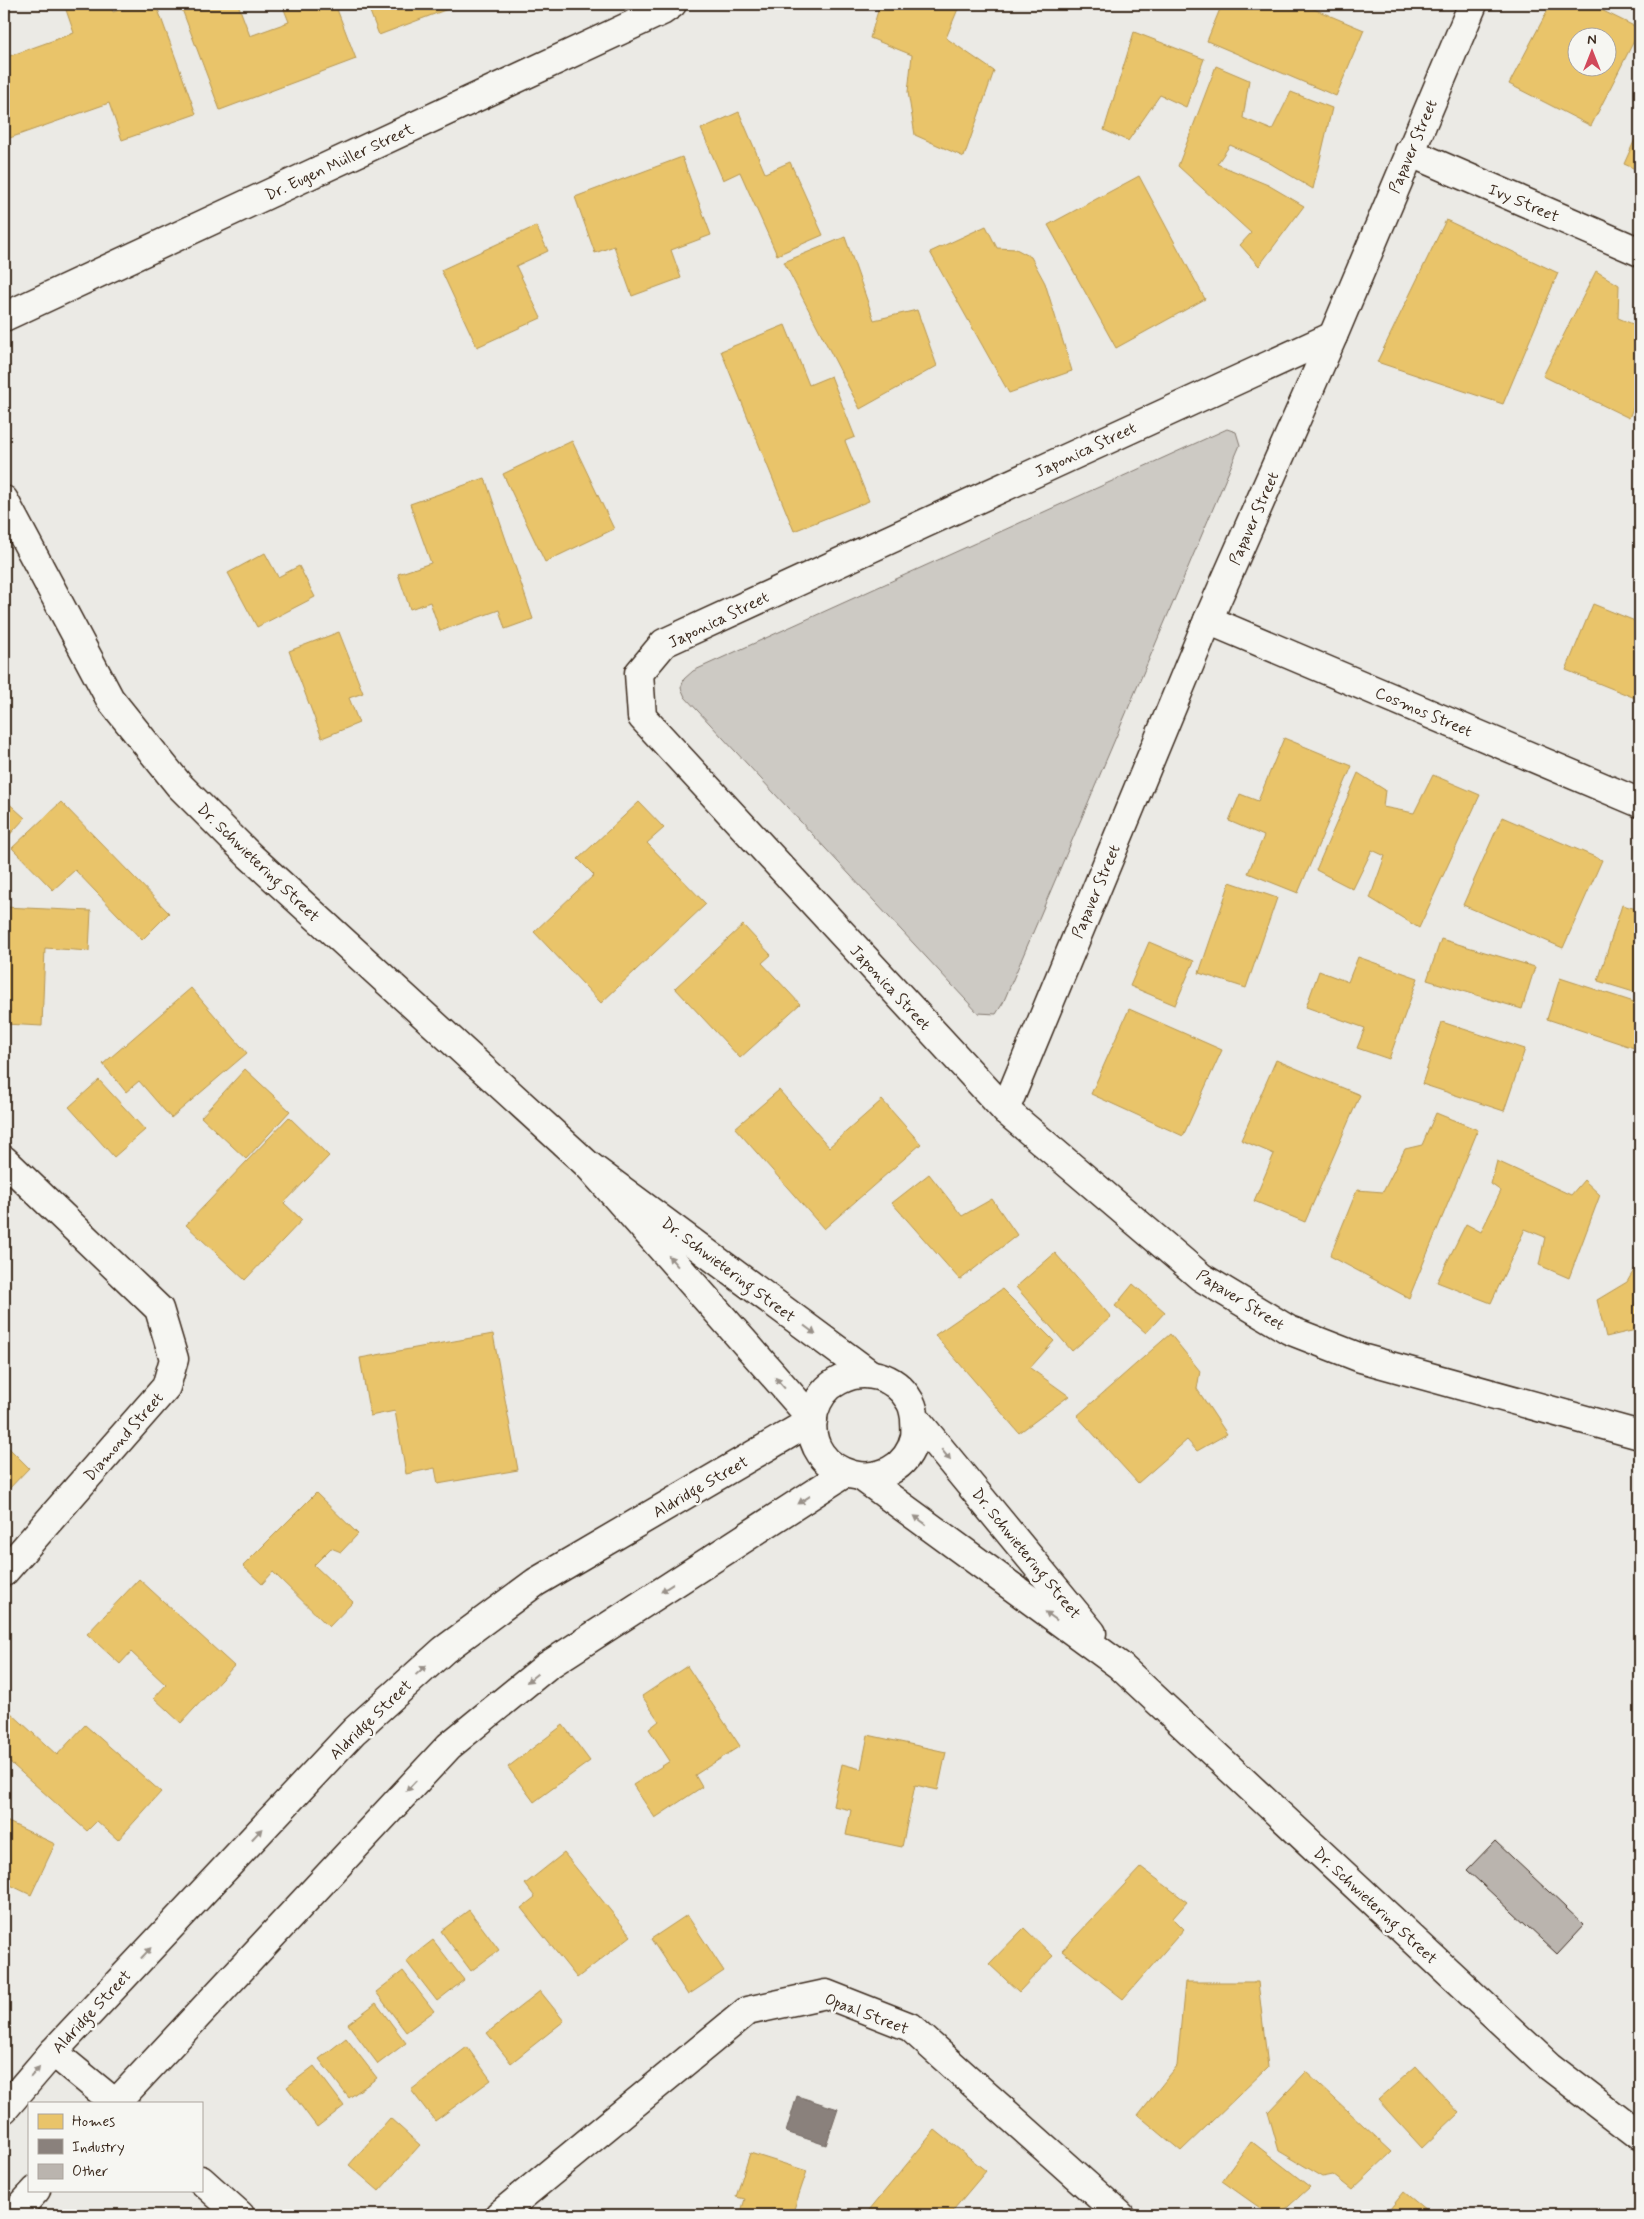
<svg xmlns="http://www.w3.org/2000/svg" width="1644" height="2219" font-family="Mynerve,sans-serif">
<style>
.park{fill:#cdcac4;stroke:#847a71}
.homes{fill:#e9c46a;stroke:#b59653;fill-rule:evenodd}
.industry{fill:#8a817c;stroke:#726760}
.building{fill:#bab4ae;stroke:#3b2a1e}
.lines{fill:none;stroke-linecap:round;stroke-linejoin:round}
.minor-casing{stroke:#3b2a1e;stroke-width:31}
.tertiary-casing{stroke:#3b2a1e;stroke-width:31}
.minor{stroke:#f6f6f2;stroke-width:28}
.tertiary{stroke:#f6f6f2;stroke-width:28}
.oneway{fill:#989088}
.labels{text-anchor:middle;stroke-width:5;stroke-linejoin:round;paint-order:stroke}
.street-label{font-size:16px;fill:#3b2a1e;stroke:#f6f6f2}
</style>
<rect width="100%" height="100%" fill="#ebeae5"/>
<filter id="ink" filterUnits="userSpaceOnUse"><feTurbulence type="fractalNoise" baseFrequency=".02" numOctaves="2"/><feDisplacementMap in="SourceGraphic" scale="10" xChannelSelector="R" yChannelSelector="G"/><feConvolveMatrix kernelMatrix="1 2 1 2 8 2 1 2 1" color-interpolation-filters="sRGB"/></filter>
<g filter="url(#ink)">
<polygon class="park" points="1227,429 1236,432 1240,445 1003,1003 996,1014 978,1013 685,697 681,688 684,679 693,671"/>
<g class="homes">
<polygon points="64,4 110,4 113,12 137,4 156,4 196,114 122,140 109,103 4,140 4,58 74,33"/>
<polygon points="180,4 238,4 250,36 289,22 282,4 335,4 356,59 220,110"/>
<polygon points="367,4 461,4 379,35"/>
<polygon points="880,4 960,4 946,38 994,71 964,157 915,135 908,92 912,55 870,38"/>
<polygon points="1222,4 1302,4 1364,30 1336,96 1207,41"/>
<path d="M 1551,4 L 1589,4 L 1640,29 L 1591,126 L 1509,84 ZM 1576,38 L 1606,38 L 1606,68 L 1576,68 Z"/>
<polygon points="1134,32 1204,59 1186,107 1160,95 1128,141 1104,130"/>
<polygon points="1216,66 1249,80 1243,118 1272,130 1291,92 1332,108 1313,189 1268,162 1230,145 1217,164 1268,185 1304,206 1259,266 1240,245 1251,233 1178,166"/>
<polygon points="739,112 765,173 790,162 823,235 777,255 740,172 723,180 701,129"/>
<polygon points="1640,128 1640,171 1624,164"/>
<polygon points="682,157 711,235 671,250 681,278 632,296 614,246 595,253 575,197"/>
<polygon points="1139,176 1205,299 1116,348 1048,225"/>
<polygon points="1446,220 1558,273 1503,404 1377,362"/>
<polygon points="536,226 548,251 516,266 541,318 477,347 441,270"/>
<polygon points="986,226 997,248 1016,249 1031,257 1045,283 1072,371 1009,393 930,252"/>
<polygon points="845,237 874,320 917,310 937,366 860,409 784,262"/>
<polygon points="1596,271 1619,285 1618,318 1640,327 1640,391 1629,418 1543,376"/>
<polygon points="785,325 809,385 831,376 855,437 845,441 869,501 794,531 721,351"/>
<polygon points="572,441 614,529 545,562 503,474"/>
<polygon points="485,478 533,619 505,629 499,610 440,631 430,602 410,609 398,574 431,563 410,504"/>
<polygon points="265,553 278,577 299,566 315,597 257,627 228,573"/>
<polygon points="1593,604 1640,623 1640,700 1566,670"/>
<polygon points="339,632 363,693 349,698 359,723 322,738 289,651"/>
<polygon points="1284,738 1352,766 1298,893 1248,873 1264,836 1229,821 1240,794 1258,801"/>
<polygon points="1358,773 1385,790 1383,807 1414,813 1433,775 1480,795 1419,928 1370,898 1385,856 1372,850 1353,889 1316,870"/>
<polygon points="4,799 25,818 4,841"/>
<polygon points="61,802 169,913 142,940 75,870 53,890 12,848"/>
<polygon points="639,802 664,828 647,843 706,904 601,1003 534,932 594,875 578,859"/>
<polygon points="1502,817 1602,860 1563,948 1463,905"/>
<polygon points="1230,882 1277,898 1246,988 1199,973"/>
<polygon points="1622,905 1640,910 1640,994 1598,981"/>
<polygon points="4,907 91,911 89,951 45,948 42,1026 4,1024"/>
<polygon points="743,925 771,955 762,963 800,1004 740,1058 675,988"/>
<polygon points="1441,939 1535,967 1522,1009 1427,980"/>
<polygon points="1149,942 1194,961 1175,1005 1130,986"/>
<polygon points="1358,957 1418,978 1389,1059 1357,1048 1365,1028 1306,1007 1319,971 1348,982"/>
<polygon points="1560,978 1640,1004 1640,1050 1547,1019"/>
<polygon points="191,988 247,1053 171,1118 139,1081 126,1092 103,1064"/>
<polygon points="1129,1009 1222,1050 1183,1136 1091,1094"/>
<polygon points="1442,1022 1525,1049 1504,1111 1422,1084"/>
<polygon points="1276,1060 1360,1095 1305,1222 1254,1201 1274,1154 1241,1140"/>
<polygon points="245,1069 290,1111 246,1159 201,1117"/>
<polygon points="99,1080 145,1130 114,1157 69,1107"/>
<polygon points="779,1090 829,1147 882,1100 921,1144 824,1229 735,1128"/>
<polygon points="1436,1113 1478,1130 1409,1298 1330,1256 1357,1190 1383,1192 1405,1149 1422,1145"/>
<polygon points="289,1117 329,1156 284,1203 302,1220 245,1280 186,1225"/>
<polygon points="1497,1161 1571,1195 1584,1180 1600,1195 1569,1278 1539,1265 1545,1237 1525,1229 1491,1303 1437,1282 1466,1224 1481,1232 1501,1191 1491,1184"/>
<polygon points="929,1174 962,1216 992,1199 1017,1235 960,1280 892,1203"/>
<polygon points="1055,1253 1111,1317 1072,1351 1016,1287"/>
<polygon points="1640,1260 1640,1329 1606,1337 1597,1300 1627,1282"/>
<polygon points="1133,1284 1165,1312 1146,1333 1115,1306"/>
<polygon points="1002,1289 1054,1341 1030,1368 1069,1396 1019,1433 935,1335"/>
<polygon points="493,1334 518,1470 438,1484 435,1468 406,1474 395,1411 370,1416 360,1358"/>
<polygon points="1170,1334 1200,1371 1197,1389 1227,1434 1197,1451 1187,1440 1138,1483 1077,1416"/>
<polygon points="4,1443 29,1468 4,1494"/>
<polygon points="316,1493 358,1534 341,1552 331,1548 314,1565 353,1602 329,1627 273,1572 262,1584 243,1566"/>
<polygon points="139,1579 234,1666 181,1723 154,1698 166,1685 131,1652 120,1664 87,1634"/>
<polygon points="687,1666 740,1746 695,1775 702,1787 655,1818 633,1785 670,1761 649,1729 659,1721 642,1696"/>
<polygon points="10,1712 57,1755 85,1725 161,1792 118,1840 97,1821 87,1831 4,1757 4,1719"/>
<polygon points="563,1725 590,1761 534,1802 508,1767"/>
<polygon points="868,1735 946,1752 938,1790 915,1785 902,1847 846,1835 851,1810 833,1806 842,1764 861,1769"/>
<polygon points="4,1820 55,1844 31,1895 4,1882"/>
<polygon points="564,1853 631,1936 577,1978 521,1908 535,1897 525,1884"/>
<polygon points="1141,1867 1187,1902 1173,1918 1184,1929 1123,1999 1062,1951"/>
<polygon points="469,1910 499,1950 471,1971 441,1931"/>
<polygon points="687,1915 724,1971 688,1995 651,1939"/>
<polygon points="1024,1928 1053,1956 1019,1992 989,1964"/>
<polygon points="433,1940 464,1980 437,2001 406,1961"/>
<polygon points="403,1971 434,2011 406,2032 376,1992"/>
<polygon points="1185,1982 1258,1982 1268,2067 1181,2151 1138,2115 1177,2066"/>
<polygon points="540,1991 564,2021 511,2063 487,2033"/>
<polygon points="376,2003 406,2043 378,2064 348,2024"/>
<polygon points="346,2038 377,2078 349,2098 319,2059"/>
<polygon points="467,2047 491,2080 435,2121 411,2090"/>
<polygon points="314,2066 344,2106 317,2127 287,2087"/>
<polygon points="1416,2066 1459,2113 1422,2148 1378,2100"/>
<polygon points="1306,2072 1392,2152 1352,2190 1333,2175 1323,2177 1279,2151 1268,2112"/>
<polygon points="390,2118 420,2145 379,2191 349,2165"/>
<polygon points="935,2130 986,2171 949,2215 865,2215"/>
<polygon points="1251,2141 1310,2187 1279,2215 1270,2215 1222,2181"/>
<polygon points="750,2153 807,2171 792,2215 740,2215 745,2199 736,2197"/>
<polygon points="1404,2192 1432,2215 1385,2215"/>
</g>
<polygon class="industry" points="797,2096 838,2109 826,2145 786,2132"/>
<polygon class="building" points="1495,1841 1584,1925 1557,1954 1467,1870"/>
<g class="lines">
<g class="minor-casing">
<g id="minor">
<polyline points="1473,4 1333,336 1208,620 1005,1110 1201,1277 1289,1330 1361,1358 1640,1435"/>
<polyline points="1409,152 1640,252"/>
<polyline points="4,317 662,11 672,4"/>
<polyline points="1208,620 1640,803"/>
<polyline points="1005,1110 642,717 639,673 664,643 1333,336"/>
<polyline points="4,1160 159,1309 174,1359 166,1387 4,1572"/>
<polyline points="53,2052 115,2103"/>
<polyline points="201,2180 240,2215"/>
<polyline points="499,2215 747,2011 826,1994 910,2027 1120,2215"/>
</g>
</g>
<g class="tertiary-casing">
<g id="tertiary">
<polyline points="4,500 110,699 179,785 250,856 588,1165 870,1374"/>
<path d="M 915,1418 C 915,1424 916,1431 915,1437 C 899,1503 798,1480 814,1412 C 818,1398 827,1386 840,1380 C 865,1367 895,1376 909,1400 C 913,1405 914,1412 915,1418 L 1092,1633"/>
<polyline points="862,1477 1119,1665 1549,2066 1640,2136"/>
<polyline points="116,2103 449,1746 547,1666 845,1473"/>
<polyline points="4,2109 53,2052 354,1731 444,1650 536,1582 813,1420 588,1165"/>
<polyline points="13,2215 36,2190"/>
</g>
</g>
<use href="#minor" class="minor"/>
<use href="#tertiary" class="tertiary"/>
</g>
<defs><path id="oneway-solid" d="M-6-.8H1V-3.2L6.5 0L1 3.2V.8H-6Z" transform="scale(1.25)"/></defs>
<g class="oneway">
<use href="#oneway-solid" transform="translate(673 1261) rotate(-131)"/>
<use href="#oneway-solid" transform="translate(810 1330) rotate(37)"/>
<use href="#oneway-solid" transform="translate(780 1383) rotate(-131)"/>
<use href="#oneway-solid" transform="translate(946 1455) rotate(51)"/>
<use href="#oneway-solid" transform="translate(804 1500) rotate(147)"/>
<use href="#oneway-solid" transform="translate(920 1520) rotate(-144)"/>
<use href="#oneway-solid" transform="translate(667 1588) rotate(147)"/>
<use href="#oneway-solid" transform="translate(1051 1616) rotate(-144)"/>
<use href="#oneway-solid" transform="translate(421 1670) rotate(-43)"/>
<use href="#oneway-solid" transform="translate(532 1678) rotate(141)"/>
<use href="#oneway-solid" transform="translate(411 1786) rotate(133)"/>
<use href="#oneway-solid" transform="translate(257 1834) rotate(-47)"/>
<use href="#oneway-solid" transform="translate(146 1953) rotate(-47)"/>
<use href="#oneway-solid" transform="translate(35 2072) rotate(-49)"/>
</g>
</g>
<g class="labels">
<g class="street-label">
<text transform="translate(1412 146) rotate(-67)" y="6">Papaver Street</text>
<text transform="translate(339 161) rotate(-25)" y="6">Dr. Eugen Müller Street</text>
<text transform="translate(1524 202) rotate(23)" y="6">Ivy Street</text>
<text transform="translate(1085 449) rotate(-25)" y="6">Japonica Street</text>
<text transform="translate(1253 518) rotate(-66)" y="6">Papaver Street</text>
<text transform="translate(718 619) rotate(-26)" y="6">Japonica Street</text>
<text transform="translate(1424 711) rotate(23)" y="6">Cosmos Street</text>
<text transform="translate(259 862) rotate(44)" y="6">Dr. Schwietering Street</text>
<text transform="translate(1095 891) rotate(-67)" y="6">Papaver Street</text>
<text transform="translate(891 987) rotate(47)" y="6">Japonica Street</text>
<text transform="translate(729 1269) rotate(37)" y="6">Dr. Schwietering Street</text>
<text transform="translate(1241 1299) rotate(32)" y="6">Papaver Street</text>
<text transform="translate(123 1436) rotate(-49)" y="6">Diamond Street</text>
<text transform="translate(700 1486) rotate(-30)" y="6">Aldridge Street</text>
<text transform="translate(1027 1553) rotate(51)" y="6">Dr. Schwietering Street</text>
<text transform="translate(370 1719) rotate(-44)" y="6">Aldridge Street</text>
<text transform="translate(1376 1905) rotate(43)" y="6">Dr. Schwietering Street</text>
<text transform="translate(91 2011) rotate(-47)" y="6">Aldridge Street</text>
<text transform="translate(867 2013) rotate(21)" y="6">Opaal Street</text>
</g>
</g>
<rect width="1644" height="2219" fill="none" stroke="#f6f6f2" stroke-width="20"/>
<rect x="10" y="10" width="1624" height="2199" fill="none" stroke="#3b2a1e" stroke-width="2" filter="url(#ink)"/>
<rect x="28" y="2102" width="175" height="90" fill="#f6f6f2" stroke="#aba49d"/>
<rect x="38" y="2114" width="25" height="15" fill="#e9c46a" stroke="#aba49d"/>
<text x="72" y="2126" font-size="15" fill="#3b2a1e">Homes</text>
<rect x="38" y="2139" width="25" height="15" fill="#8a817c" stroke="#aba49d"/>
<text x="72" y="2152" font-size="15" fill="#3b2a1e">Industry</text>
<rect x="38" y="2164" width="25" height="15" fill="#bab4ae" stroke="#aba49d"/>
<text x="72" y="2176" font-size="15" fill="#3b2a1e">Other</text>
<g transform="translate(1592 52)"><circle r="24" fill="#f6f6f2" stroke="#aba49d"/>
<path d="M0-4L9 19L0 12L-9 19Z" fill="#d1495b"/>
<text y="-8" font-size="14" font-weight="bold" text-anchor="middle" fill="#3b2a1e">N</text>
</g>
</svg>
